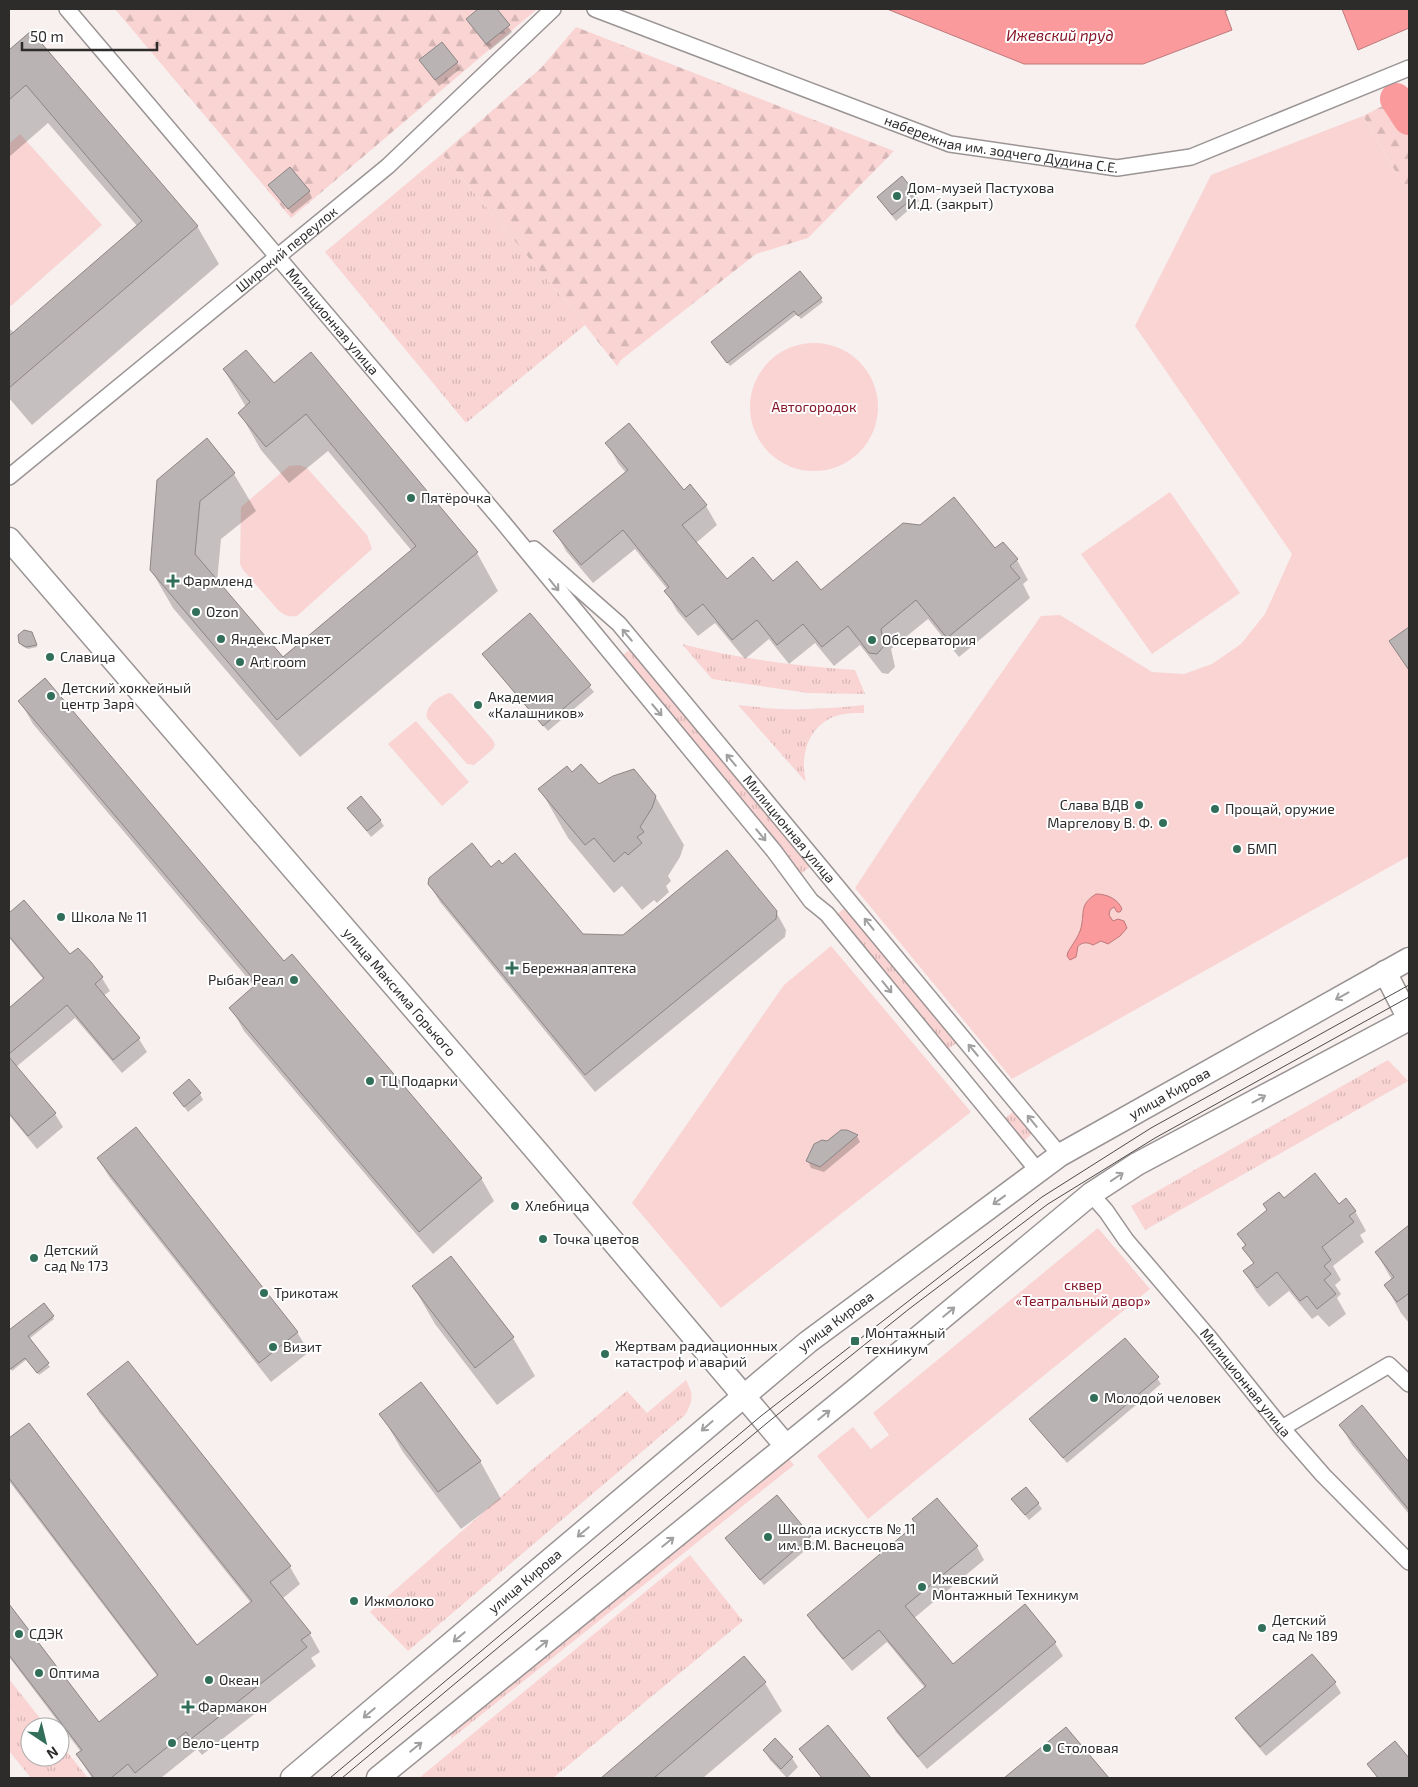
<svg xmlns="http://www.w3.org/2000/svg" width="1418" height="1787" font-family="'Exo 2',sans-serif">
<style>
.grass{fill:url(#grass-tufts)}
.forest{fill:url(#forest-firs)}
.park{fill:#f9d4d3}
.water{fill:#fb9a9c;stroke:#be797a}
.shadow{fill:#0003}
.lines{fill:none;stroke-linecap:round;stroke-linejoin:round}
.river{stroke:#fb9a9c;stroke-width:32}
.building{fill:#bab3b3;stroke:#8c8585}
.street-casing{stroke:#9b9494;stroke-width:18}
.primary-casing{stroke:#9b9494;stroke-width:25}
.street{stroke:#fff;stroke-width:15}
.primary{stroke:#fff;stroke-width:22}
.tram{stroke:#4d4a4a;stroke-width:1}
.oneway{stroke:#a1a0a0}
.poi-dot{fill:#326f5a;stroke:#fff;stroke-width:2}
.labels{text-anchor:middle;stroke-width:4;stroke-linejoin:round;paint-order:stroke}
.street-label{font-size:14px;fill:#2e2b2b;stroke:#fff}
.poi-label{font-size:14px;fill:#2e2b2b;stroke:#fff;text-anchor:start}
.park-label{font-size:14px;fill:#871628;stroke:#fff}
.water-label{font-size:15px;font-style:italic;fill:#861627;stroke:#fff}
</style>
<defs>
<pattern id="grass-tufts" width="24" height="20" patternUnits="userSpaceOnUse" patternTransform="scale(1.25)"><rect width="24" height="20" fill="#f9d4d3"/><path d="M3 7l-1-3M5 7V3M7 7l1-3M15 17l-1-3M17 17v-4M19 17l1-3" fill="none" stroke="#d6b6b5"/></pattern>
<pattern id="forest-firs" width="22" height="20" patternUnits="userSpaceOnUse" patternTransform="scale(1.25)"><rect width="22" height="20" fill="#f9d4d3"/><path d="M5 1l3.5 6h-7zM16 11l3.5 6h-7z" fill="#d6b6b5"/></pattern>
</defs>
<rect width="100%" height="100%" fill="#f7f0ef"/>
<g class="grass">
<polygon points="1409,93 1409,119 1396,99"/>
<polygon points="442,154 585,325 466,423 325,252"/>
<path d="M 682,644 C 738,659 797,666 855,670 L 865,694 L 808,693 L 712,679 Z"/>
<polygon points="632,648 812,865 801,874 620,657"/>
<path d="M 738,705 C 782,711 820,710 864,705 L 864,713 C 853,713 843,713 833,717 C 807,728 800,757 806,782 Z"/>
<polygon points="847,906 959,1041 946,1051 834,917"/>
<polygon points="1388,1060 1408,1081 1145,1230 1131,1206"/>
<polygon points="1014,1111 1033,1133 1023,1142 1004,1119"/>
<path d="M 686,1380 C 694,1395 693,1401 685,1415 L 408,1651 L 370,1612 L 537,1465 L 627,1391 L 647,1413 Z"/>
<polygon points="789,1459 794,1465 451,1739 451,1733 675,1545"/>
<polygon points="690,1555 743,1621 553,1778 419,1778"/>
<polygon points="9,1679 47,1727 30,1727 30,1757 60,1757 60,1743 88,1778 31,1778 9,1751"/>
</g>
<g class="forest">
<polygon points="115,9 534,9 536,10 291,218"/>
<polygon points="576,27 894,151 808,238 756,254 621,360 617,366 585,325 442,154 541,68"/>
<polygon points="1396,99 1409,119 1409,195 1363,116"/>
</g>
<g class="park">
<polygon points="1363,116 1409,195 1409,856 1012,1079 855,888 911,803 1041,616 1060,615 1152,672 1184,674 1212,664 1241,644 1265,614 1292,554 1135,326 1211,175"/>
<polygon points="20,134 102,225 11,306 9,304 9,144"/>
<circle cx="814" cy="407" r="64"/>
<path d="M 299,465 L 307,468 L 367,535 L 372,549 L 297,616 C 289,617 285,616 278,610 L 243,570 L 240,564 L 241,507 L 289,466 Z"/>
<polygon points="1170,492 1240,593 1152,654 1081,554"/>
<path d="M 449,693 L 452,694 L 493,740 L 495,745 L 493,749 L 474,765 L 467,764 L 427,718 C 424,707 439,696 449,693 Z"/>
<polygon points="416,721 469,782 442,806 388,744"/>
<polygon points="831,946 971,1112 721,1308 632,1203 784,985"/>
<polygon points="1098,1228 1150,1289 868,1519 817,1456 853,1427 871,1449 889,1435 873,1413"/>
</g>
<g class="water">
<polygon points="887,9 1230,9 1225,11 1232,30 1143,64 1024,64"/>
<polygon points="1342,9 1409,9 1409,28 1358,50"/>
<path d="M 1096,894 C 1107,894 1118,899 1122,909 L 1120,912 L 1117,912 L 1114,907 L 1110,910 L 1109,915 L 1113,921 L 1118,919 L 1124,921 L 1127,928 L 1120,936 L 1108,944 L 1101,941 L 1093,945 C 1087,942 1083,942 1078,946 L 1076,957 L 1070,960 L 1067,956 L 1068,952 C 1072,945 1079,936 1081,928 C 1085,911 1079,905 1096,894 Z"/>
</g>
<g class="shadow">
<polygon points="480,9 495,9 512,32 490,50 467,19"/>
<polygon points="31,33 197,226 219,264 32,425 9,398 9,328 14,333 138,227 48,123 9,157 9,52"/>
<polygon points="420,61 457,62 460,69 439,86"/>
<polygon points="273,191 309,191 312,198 292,214"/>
<polygon points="916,195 919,201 896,221 878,198"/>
<polygon points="821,299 823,302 801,319 797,314 730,366 715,346"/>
<polygon points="224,370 273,385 477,553 498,591 300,757 173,608 151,570 158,480 234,474 256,511 221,539 217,582 282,658 412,551 328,451 289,483 261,450 240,413 246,407"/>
<polygon points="607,443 706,506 717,525 696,543 726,581 772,583 820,592 995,550 1017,560 1028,580 1023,584 1030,598 959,657 928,619 891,649 895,667 888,674 882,673 860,645 834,666 815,643 789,664 769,639 745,659 715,623 698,636 677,611 666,591 668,590 635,549 593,583 566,551 555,531 626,473 618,463"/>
<polygon points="530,615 594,692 548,731 487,660"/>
<polygon points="1409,628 1409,671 1390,642"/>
<polygon points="34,639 37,647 28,649 22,646 20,643"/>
<polygon points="20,701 284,963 481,1178 494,1201 433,1254 244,1031 231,1008 255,987 33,724"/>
<polygon points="572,774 598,786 655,796 684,845 680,857 668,876 671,881 666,886 669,892 657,903 654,900 642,910 622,886 614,893 568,838 540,789"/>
<polygon points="349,808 380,820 384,826 371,837"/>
<polygon points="491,869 582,935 624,936 776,912 786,930 785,937 595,1092 440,902 429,884"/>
<polygon points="24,902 70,956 102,978 110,991 103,996 139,1039 147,1052 122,1073 75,1018 16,1067 55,1114 63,1127 37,1149 9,1115 9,1009 44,980 9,938 9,915"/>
<polygon points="174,1093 200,1094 203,1100 188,1112"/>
<polygon points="846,1131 857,1136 860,1142 824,1172 811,1168 808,1161 827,1142"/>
<polygon points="98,1159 297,1332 309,1352 271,1382 110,1178"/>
<polygon points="1284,1200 1339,1205 1355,1211 1366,1231 1360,1235 1364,1242 1333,1266 1341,1280 1335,1285 1341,1294 1337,1298 1346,1314 1329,1327 1318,1315 1312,1319 1289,1291 1269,1307 1256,1291 1245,1272 1254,1265 1244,1248 1246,1247 1238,1234"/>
<polygon points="1409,1227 1409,1323 1401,1313 1386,1286 1392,1280 1376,1252"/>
<polygon points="413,1286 513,1338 535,1376 497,1405 435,1324"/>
<polygon points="44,1305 54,1319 29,1339 50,1367 39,1375 27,1359 12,1371 9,1366 9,1332"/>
<polygon points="1157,1378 1161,1384 1067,1463 1035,1425"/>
<polygon points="89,1394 290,1567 300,1584 282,1599 310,1634 320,1652 311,1658 316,1666 202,1755 197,1749 161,1778 92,1778 77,1755 81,1752 9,1657 9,1607 98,1724 158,1677 9,1481 9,1440 28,1425 197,1647 251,1603 99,1412"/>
<polygon points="1361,1407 1409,1464 1409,1514 1352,1445 1341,1426"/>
<polygon points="381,1414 480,1461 501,1499 461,1529 403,1452"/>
<polygon points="777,1497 814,1543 764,1585 726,1539"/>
<polygon points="1012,1500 1038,1503 1042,1509 1029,1520"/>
<polygon points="977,1547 984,1560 913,1619 952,1666 1025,1606 1055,1643 1063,1656 927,1769 896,1732 888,1719 925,1688 887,1642 852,1671 816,1628 808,1615"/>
<polygon points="1312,1655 1335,1683 1341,1693 1266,1756 1242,1728 1237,1719"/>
<polygon points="744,1658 765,1683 782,1711 703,1778 603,1778"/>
<polygon points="1066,1728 1107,1778 1006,1778"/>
<polygon points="1395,1743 1409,1760 1409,1778 1378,1778 1368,1765"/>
<polygon points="764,1750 792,1758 798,1767 787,1778 770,1760"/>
</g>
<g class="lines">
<polyline class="river" points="1396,99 1409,119"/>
</g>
<g class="building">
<polygon points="478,9 497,9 510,25 486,44 466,19"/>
<polygon points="31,31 198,226 9,388 9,336 142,221 26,85 9,100 9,50"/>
<polygon points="442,42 458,62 435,80 419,60"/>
<polygon points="290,167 310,191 288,209 268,185"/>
<polygon points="902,176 917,195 892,215 877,197"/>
<polygon points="800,271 822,298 798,316 794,311 727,363 711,342"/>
<polygon points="246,350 274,383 311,352 478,552 277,720 150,570 157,480 207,438 235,473 200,501 195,554 283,657 416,546 306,414 266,447 238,413 250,402 223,369"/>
<polygon points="629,423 684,490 690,484 707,505 682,525 727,579 753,557 773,581 797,561 821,590 903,523 920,525 954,497 995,548 1003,542 1018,559 1010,566 1020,578 947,638 916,600 881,629 884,646 877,654 869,653 848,626 822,647 803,624 777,645 757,620 732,640 703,604 686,617 664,591 669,587 623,530 581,565 553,531 628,470 605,443"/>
<polygon points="530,613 591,685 543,726 482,654"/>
<polygon points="1409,627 1409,670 1389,641"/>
<polygon points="24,630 32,632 37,645 26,647 19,643 18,635"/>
<polygon points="45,678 284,961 292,954 482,1178 419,1232 229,1008 254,986 250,975 18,701"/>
<polygon points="581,764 599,784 613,776 634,769 656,796 652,808 640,827 644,832 637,837 642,843 628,855 625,852 614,862 594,838 585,845 538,789 567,766 572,772"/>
<polygon points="361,796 381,820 367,831 347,808"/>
<polygon points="472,843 491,867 499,860 502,864 515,853 583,934 623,935 727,850 777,911 776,919 585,1075 428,884 429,878"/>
<polygon points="24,900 70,954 78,948 91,962 103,977 95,984 140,1038 113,1060 67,1005 9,1054 9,1008 44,978 9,936 9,913"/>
<polygon points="9,1057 56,1113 28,1136 9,1113"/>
<polygon points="189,1079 201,1093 184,1107 173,1093"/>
<polygon points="136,1127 298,1332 259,1363 97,1158"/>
<polygon points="841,1130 847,1130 858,1135 820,1167 806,1161 814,1144 822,1140 827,1141"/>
<polygon points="1315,1173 1339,1204 1346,1198 1356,1211 1349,1216 1354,1222 1322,1247 1331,1260 1324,1266 1331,1274 1324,1280 1336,1294 1317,1309 1307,1296 1300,1301 1277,1272 1257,1288 1243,1271 1254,1263 1242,1248 1246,1245 1237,1234 1267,1210 1263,1204 1279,1192 1284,1198"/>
<polygon points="1409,1225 1409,1296 1408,1294 1397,1302 1384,1285 1394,1277 1375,1252"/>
<polygon points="451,1256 514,1337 475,1368 412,1286"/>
<polygon points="44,1303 54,1316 28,1336 49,1363 37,1373 25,1358 9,1370 9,1330"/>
<polygon points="1125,1338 1159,1377 1063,1458 1029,1419"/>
<polygon points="128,1361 291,1566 270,1582 311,1633 301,1640 307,1647 191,1739 186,1732 135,1773 128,1764 111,1778 94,1778 76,1754 82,1750 9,1655 9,1604 99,1722 158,1675 9,1478 9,1438 29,1423 197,1645 252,1601 87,1394"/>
<polygon points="421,1382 481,1461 438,1492 379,1414"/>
<polygon points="1362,1405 1409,1462 1409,1510 1339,1425"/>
<polygon points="1026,1487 1039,1503 1025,1515 1011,1499"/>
<polygon points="777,1495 811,1536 760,1580 725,1538"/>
<polygon points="937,1498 978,1546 905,1606 953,1664 1025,1604 1056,1642 918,1757 887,1718 926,1686 879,1630 843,1659 807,1615 916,1524 912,1519"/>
<polygon points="1312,1654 1336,1682 1260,1747 1235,1718"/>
<polygon points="744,1656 766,1682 654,1778 601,1778"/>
<polygon points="828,1725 871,1778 822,1778 799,1749"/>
<polygon points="1066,1727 1109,1778 1004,1778"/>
<polygon points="775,1738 793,1757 781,1769 763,1750"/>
<polygon points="1395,1741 1409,1758 1409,1778 1378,1778 1367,1764"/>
</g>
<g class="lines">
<g class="street-casing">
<g id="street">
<path id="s1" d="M 67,9 L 501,520 L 774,851 L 811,901 L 827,914 L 1038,1171"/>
<path id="s2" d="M 595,9 L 950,144 L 1117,168 L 1191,157 L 1409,68"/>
<path id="s3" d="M 9,477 L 388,166 L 553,9"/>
<path id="s4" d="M 534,549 L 619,624 L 1060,1155"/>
<path id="s5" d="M 1091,1194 L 1106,1211 L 1126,1240 L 1207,1335 L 1282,1428 L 1323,1475 L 1409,1562"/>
<polyline points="1282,1428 1389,1365 1409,1384"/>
</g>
</g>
<g class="primary-casing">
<g id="primary">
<path id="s6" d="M 9,539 L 540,1155 L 786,1446"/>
<path id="s7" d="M 292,1778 L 808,1342 L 1060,1155 L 1409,959"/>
<polyline points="378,1778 859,1387 1091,1194 1137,1164 1409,1019 1385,972"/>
</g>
</g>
<use href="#street" class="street"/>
<use href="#primary" class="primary"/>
<g class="tram">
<polyline points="330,1778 761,1416 1042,1197 1151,1128 1409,985"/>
<polyline points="342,1778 767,1423 909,1309 1048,1204 1155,1138 1409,997"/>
</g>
</g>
<defs><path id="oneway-shaft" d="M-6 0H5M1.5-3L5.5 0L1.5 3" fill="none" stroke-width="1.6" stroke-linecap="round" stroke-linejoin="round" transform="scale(1.25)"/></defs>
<g class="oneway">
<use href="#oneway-shaft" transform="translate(554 585) rotate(51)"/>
<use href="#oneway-shaft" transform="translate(627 635) rotate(-130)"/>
<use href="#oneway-shaft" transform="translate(657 710) rotate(50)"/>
<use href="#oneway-shaft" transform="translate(731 760) rotate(-130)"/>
<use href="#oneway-shaft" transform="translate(761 835) rotate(50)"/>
<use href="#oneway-shaft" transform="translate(869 924) rotate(-129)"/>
<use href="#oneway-shaft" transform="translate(887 987) rotate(51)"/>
<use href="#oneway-shaft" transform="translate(1342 996) rotate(151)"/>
<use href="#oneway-shaft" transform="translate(973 1050) rotate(-130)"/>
<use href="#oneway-shaft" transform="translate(1259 1099) rotate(-28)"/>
<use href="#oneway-shaft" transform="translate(1032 1121) rotate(-129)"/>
<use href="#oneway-shaft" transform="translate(1117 1177) rotate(-34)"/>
<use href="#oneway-shaft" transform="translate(999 1200) rotate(144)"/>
<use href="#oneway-shaft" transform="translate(949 1312) rotate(-40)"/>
<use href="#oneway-shaft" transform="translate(824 1415) rotate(-39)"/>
<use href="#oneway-shaft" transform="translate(707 1426) rotate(139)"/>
<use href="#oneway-shaft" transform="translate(583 1532) rotate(140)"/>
<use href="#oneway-shaft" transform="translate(668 1542) rotate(-39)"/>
<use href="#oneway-shaft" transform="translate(459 1637) rotate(140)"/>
<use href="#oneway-shaft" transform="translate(542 1645) rotate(-39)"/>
<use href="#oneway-shaft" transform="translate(369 1713) rotate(140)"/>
<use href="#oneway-shaft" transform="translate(416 1747) rotate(-39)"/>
</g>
<g class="poi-dot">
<circle cx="897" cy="196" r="5"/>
<circle cx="411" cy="498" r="5"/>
<path d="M170.5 573.5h5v5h5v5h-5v5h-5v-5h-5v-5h5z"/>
<circle cx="196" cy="612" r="5"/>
<circle cx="221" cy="639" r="5"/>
<circle cx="872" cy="640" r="5"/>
<circle cx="50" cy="657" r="5"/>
<circle cx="240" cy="662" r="5"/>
<circle cx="51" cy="696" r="5"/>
<circle cx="478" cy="705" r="5"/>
<circle cx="1139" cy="805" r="5"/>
<circle cx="1215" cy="809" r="5"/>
<circle cx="1163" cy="823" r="5"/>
<circle cx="1237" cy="849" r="5"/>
<circle cx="61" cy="917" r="5"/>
<path d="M509.5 960.5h5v5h5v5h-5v5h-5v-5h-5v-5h5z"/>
<circle cx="294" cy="980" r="5"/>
<circle cx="370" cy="1081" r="5"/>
<circle cx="515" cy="1206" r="5"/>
<circle cx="543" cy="1239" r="5"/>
<circle cx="34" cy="1258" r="5"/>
<circle cx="264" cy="1293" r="5"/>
<rect x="850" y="1336" width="10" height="10" rx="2.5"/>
<circle cx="273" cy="1347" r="5"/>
<circle cx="605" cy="1354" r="5"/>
<circle cx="1094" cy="1398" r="5"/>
<circle cx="768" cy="1537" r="5"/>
<circle cx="922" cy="1587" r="5"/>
<circle cx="354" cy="1601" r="5"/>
<circle cx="1262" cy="1628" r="5"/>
<circle cx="19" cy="1634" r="5"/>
<circle cx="39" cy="1673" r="5"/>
<circle cx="209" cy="1680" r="5"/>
<path d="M185.5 1699.5h5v5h5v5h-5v5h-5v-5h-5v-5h5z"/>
<circle cx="172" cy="1743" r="5"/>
<circle cx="1047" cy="1748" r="5"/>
</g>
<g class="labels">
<g class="street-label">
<text dy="5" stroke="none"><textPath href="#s2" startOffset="430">набережная им. зодчего Дудина С.Е.</textPath></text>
<text dy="5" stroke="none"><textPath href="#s3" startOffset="359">Широкий переулок</textPath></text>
<text dy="5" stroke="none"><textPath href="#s1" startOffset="410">Милиционная улица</textPath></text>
<text dy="5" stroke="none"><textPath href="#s4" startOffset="380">Милиционная улица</textPath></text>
<text dy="5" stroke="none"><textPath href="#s6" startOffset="598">улица Максима Горького</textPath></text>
<text dy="5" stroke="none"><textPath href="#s7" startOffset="1115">улица Кирова</textPath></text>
<text dy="5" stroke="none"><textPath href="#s7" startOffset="710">улица Кирова</textPath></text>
<text dy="5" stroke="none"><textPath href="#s5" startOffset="244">Милиционная улица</textPath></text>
<text dy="5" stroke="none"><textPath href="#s7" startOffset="305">улица Кирова</textPath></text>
</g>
<g class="poi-label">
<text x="907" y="193">Дом-музей Пастухова<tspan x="907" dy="16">И.Д. (закрыт)</tspan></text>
<text x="421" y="503">Пятёрочка</text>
<text x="183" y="586">Фармленд</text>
<text x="206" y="617">Ozon</text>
<text x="231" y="644">Яндекс.Маркет</text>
<text x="882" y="645">Обсерватория</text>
<text x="60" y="662">Славица</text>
<text x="250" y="667">Art room</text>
<text x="61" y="693">Детский хоккейный<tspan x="61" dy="16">центр Заря</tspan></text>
<text x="488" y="702">Академия<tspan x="488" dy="16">«Калашников»</tspan></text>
<text x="1129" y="810" text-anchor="end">Слава ВДВ</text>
<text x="1225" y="814">Прощай, оружие</text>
<text x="1153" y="828" text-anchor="end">Маргелову В. Ф.</text>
<text x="1247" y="854">БМП</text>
<text x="71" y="922">Школа № 11</text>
<text x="522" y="973">Бережная аптека</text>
<text x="284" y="985" text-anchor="end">Рыбак Реал</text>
<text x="380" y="1086">ТЦ Подарки</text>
<text x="525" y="1211">Хлебница</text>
<text x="553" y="1244">Точка цветов</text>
<text x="44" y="1255">Детский<tspan x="44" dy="16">сад № 173</tspan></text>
<text x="274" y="1298">Трикотаж</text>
<text x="865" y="1338">Монтажный<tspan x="865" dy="16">техникум</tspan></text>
<text x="615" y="1351">Жертвам радиационных<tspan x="615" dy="16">катастроф и аварий</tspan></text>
<text x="283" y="1352">Визит</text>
<text x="1104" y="1403">Молодой человек</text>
<text x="778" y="1534">Школа искусств № 11<tspan x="778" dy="16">им. В.М. Васнецова</tspan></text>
<text x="932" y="1584">Ижевский<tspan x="932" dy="16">Монтажный Техникум</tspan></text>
<text x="364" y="1606">Ижмолоко</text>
<text x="1272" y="1625">Детский<tspan x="1272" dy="16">сад № 189</tspan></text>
<text x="29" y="1639">СДЭК</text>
<text x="49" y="1678">Оптима</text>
<text x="219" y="1685">Океан</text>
<text x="198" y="1712">Фармакон</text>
<text x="182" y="1748">Вело-центр</text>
<text x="1057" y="1753">Столовая</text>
</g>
<g class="park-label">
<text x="814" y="412">Автогородок</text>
<text x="1083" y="1290">сквер<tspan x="1083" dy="16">«Театральный двор»</tspan></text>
</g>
<g class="water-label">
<text x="1060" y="41">Ижевский пруд</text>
</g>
</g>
<rect width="1418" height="1787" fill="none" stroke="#2e2b2b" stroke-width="20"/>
<g transform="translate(45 1742) rotate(145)"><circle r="24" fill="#ffffff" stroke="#abaaaa"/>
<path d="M0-4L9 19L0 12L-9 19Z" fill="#326f5a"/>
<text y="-8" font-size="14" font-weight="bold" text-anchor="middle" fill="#2e2b2b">N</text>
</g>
<path d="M22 42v8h135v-8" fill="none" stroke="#2e2b2b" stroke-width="2.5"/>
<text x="30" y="42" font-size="15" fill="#2e2b2b" stroke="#ffffff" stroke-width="4" paint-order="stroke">50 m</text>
</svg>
